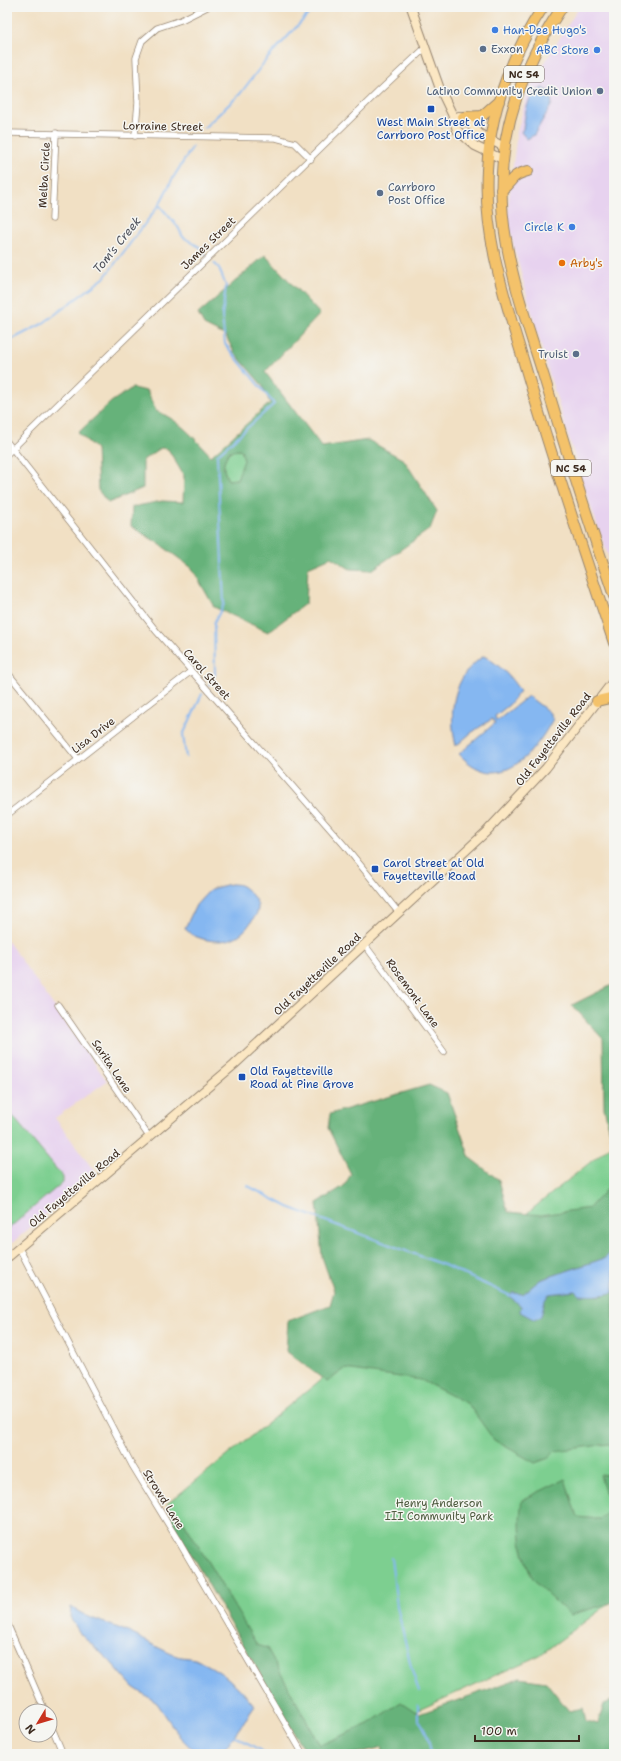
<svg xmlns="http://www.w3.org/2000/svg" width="621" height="1761" font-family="'Shantell Sans',sans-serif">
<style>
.built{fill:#e7d2ef}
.green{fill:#7dcf90;stroke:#5c7c57}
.forest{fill:#66b27a;stroke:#506e4c;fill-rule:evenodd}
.water{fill:#85b7f1;stroke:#607088}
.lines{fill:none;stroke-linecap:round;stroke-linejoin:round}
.stream{stroke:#85b7f1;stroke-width:2}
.street-casing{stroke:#968571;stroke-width:7}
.secondary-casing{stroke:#968571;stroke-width:10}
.highway-casing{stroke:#968571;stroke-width:12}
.street{stroke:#fff;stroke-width:5.5}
.secondary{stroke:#fbe7c3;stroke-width:8}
.highway{stroke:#f4c26a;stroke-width:10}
.shop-dot{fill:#3f7fe0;stroke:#f6f6f2;stroke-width:1.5}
.service-dot{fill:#5c6f8a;stroke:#f6f6f2;stroke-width:1.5}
.transit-dot{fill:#1a4fb4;stroke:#f6f6f2;stroke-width:1.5}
.food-dot{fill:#e8710a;stroke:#f6f6f2;stroke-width:1.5}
.labels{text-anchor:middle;stroke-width:3;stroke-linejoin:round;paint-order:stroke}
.shield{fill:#f6f6f2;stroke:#73675e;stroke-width:1}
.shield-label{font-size:10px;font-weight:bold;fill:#3b2a1e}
.shop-label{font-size:11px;fill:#366cbe;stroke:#f6f6f2;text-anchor:end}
.service-label{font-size:11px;fill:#4e5e75;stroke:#f6f6f2;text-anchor:start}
.transit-label{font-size:11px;fill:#164399;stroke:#f6f6f2;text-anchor:start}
.street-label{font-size:11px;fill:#3b2a1e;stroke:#f6f6f2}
.food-label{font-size:11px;fill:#c56008;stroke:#f6f6f2;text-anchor:start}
.park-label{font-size:11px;fill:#4f5c40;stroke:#f6f6f2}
.water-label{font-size:12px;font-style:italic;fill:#51545d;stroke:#f6f6f2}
</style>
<rect width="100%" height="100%" fill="#f6f6f2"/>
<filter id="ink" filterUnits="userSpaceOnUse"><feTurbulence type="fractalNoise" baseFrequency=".025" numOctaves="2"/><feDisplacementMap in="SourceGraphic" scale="8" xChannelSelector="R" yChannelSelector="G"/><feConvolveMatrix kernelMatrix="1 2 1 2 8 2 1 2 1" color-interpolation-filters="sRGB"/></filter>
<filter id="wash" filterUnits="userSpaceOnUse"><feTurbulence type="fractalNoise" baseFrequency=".012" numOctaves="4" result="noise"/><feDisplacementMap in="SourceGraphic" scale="16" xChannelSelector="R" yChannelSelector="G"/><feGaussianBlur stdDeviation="0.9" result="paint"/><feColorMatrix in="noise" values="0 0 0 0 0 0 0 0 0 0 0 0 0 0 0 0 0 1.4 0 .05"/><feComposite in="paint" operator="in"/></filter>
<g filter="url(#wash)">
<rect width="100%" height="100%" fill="#f1e0c4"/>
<g class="built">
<polygon points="579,7 602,7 614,17 614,573 584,487 546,364 514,248 507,213 517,133 528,90"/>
<polygon points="7,940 107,1081 55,1118 95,1172 12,1243 9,1240 7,1242"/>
</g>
<g class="green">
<path d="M 241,450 L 245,460 L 237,479 L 228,480 C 222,468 222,461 230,451 Z"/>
<polygon points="11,1114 63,1177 63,1182 7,1230 7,1117"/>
<polygon points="614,1143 614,1600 540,1655 322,1754 313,1754 167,1504"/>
</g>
<g class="forest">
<path d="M 265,255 L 320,314 L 265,372 L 322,447 L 368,440 L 404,460 L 437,511 L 430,529 L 372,570 L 350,569 L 331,557 L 308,567 L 306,603 L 268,632 L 214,607 L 192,568 L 158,543 L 131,526 L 132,507 L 162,501 L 183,502 L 184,476 L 168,449 L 161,448 L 143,460 L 143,488 L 108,503 L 98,490 L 96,449 L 78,433 L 111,402 L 132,388 L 147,391 L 156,411 C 180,420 194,438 211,456 L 270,403 L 262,385 L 234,352 L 226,336 L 204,325 L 198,314 ZM 241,450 L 244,460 L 237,479 L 228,480 C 222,468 222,461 230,451 Z"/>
<polygon points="614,984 614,1148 604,1108 603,1039 572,1005"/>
<path d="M 429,1085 L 447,1093 L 470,1158 L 499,1180 L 508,1212 L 541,1215 L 589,1208 L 614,1181 L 614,1250 L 605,1258 L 540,1280 L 523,1294 L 513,1293 C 516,1306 530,1311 541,1316 L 545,1299 L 549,1294 L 575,1291 L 600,1296 L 614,1292 L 614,1449 L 609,1444 L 555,1451 L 549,1458 L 535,1463 L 494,1440 L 468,1404 L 421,1380 L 345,1369 L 327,1382 L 286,1351 L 288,1321 L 330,1305 L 334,1291 L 322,1257 L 317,1203 L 344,1186 L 351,1174 L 328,1128 L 330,1114 Z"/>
<polygon points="614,1474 614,1494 606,1495 600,1475"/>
<path d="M 565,1479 L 577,1517 L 600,1519 L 610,1510 L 614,1508 L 614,1602 L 570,1615 C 561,1606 536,1585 531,1575 C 520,1553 518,1523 522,1500 Z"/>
<polygon points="180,1515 257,1645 267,1648 320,1745 368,1724 401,1702 419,1714 520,1678 546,1682 569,1711 583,1708 586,1721 598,1724 604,1704 614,1700 614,1754 382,1754 383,1747 355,1754 306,1754 169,1516"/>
</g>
<g class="water">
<path d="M 543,88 L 550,92 L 552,104 L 534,135 L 527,139 L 521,132 L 523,129 C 526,112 526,95 543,88 Z"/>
<path d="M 484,656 C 499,664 511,677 520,691 L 509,705 L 495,716 L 496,720 L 498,720 L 528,696 L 549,712 L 553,719 C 533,756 498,796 459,754 L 495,723 L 492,719 L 471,733 L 456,746 C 448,713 452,676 484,656 Z"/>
<path d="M 230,884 C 234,884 239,884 242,886 C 248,889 259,902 258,908 C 258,913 254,918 251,922 C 240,940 223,944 203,939 C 194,936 190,935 185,928 L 196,905 L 208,892 L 214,888 Z"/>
<path d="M 614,1250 L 614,1292 C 602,1296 592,1296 579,1295 L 575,1291 L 549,1294 L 545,1300 L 541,1316 L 535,1320 L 520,1312 L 521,1306 L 509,1296 L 513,1293 L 523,1294 L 540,1280 L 605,1258 Z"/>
<path d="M 71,1607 C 86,1617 97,1620 113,1626 C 134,1633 153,1646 174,1655 C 180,1658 188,1657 195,1659 C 220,1669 238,1685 255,1706 L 221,1754 L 197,1754 L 180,1737 L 157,1703 L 133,1687 L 109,1660 L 81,1635 L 70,1617 Z"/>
</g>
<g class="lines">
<g class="stream">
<polyline points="204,128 240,94 266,60 315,7"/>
<polyline points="160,206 178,227 183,237 201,248 205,255"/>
<polyline points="7,342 42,324 104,278 159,205 173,178 193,146"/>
<polyline points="210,685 215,674 214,623 224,604 217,455 274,404 225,344 222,316 226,286 219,268 214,263"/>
<polyline points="186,757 183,735 202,694"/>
<polyline points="248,1186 288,1207 444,1265 511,1296"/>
<polyline points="391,1558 397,1606 412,1671 419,1691"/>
<path d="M 418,1705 L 418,1719 C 427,1729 429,1741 431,1754"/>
<polyline points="233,1735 267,1754"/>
</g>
</g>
</g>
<g filter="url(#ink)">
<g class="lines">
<g class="street-casing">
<g id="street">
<polyline points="7,133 276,138 295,143 311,159"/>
<polyline points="135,136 138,103 136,58 142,41 157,28 181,20 207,7"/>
<polyline points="52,219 56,133"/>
<polyline points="7,442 157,632 345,846 399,913"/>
<polyline points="7,454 379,91 425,48"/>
<polyline points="7,672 78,759"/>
<polyline points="7,815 190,672"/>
<polyline points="365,945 444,1052"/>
<polyline points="58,1005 150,1138"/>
<polyline points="19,1248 132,1465 179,1542 303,1754"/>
<polyline points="7,1623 45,1711"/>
<polyline points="50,1723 63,1754"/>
</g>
</g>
<g class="secondary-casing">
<g id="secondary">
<polyline points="411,7 440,89 452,114 457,130 475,146 502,159"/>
<polyline points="459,116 463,117 480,134 504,147"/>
<polyline points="7,1258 234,1065 486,832 546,768 614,680"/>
</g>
</g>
<g class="highway-casing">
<g id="highway">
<path d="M 543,7 C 511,56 490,110 487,170 C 483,237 506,302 525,366 C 552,459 583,551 614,643"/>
<path d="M 562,7 C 514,78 491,154 506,239 C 513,286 530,332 544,377 C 566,451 589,523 614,596"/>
<polyline points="463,117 482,116 499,101"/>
<path d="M 501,190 C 514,182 508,176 528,171"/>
<polyline points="597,701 614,697"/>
</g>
</g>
<use href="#street" class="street"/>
<use href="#secondary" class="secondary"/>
<use href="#highway" class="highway"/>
</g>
</g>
<g class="shop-dot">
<circle cx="495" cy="30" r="4"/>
<circle cx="597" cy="50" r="4"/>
<circle cx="572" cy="227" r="4"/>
</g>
<g class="service-dot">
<circle cx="483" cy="49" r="4"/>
<circle cx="600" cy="91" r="4"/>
<circle cx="380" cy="193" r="4"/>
<circle cx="576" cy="354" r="4"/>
</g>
<g class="transit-dot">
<rect x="427" y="105" width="8" height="8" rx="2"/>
<rect x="371" y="865" width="8" height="8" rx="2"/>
<rect x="238" y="1073" width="8" height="8" rx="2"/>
</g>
<circle class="food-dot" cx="562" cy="263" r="4"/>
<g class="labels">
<g class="shield">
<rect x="504" y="66" width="40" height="16" rx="3"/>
<rect x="551" y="460" width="40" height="16" rx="3"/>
</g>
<g class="shield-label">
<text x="524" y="78">NC 54</text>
<text x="571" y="472">NC 54</text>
</g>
<g class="shop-label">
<text x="503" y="34" text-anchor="start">Han-Dee Hugo's</text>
<text x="589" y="54">ABC Store</text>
<text x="564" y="231">Circle K</text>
</g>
<g class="service-label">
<text x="491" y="53">Exxon</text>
<text x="592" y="95" text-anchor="end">Latino Community Credit Union</text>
<text x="388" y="191">Carrboro<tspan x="388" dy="13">Post Office</tspan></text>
<text x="568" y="358" text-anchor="end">Truist</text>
</g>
<g class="transit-label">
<text x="431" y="126" text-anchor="middle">West Main Street at<tspan x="431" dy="13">Carrboro Post Office</tspan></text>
<text x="383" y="867">Carol Street at Old<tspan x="383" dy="13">Fayetteville Road</tspan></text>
<text x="250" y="1075">Old Fayetteville<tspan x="250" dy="13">Road at Pine Grove</tspan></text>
</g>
<g class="street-label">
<text transform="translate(163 126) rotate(1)" y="4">Lorraine Street</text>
<text transform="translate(44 175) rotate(-87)" y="4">Melba Circle</text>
<text transform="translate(208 243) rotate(-44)" y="4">James Street</text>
<text transform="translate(207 674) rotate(48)" y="4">Carol Street</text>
<text transform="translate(93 735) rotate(-38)" y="4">Lisa Drive</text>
<text transform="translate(553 739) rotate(-52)" y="4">Old Fayetteville Road</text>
<text transform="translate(317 974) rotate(-43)" y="4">Old Fayetteville Road</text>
<text transform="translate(413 993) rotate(54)" y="4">Rosemont Lane</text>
<text transform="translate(112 1066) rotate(56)" y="4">Sarita Lane</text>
<text transform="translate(74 1188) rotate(-40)" y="4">Old Fayetteville Road</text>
<text transform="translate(164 1499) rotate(58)" y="4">Strowd Lane</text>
</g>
<g class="food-label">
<text x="570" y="267">Arby's</text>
</g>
<g class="park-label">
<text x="439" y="1507">Henry Anderson<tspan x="439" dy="13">III Community Park</tspan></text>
</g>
<g class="water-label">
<text transform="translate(117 245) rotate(-51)" y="4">Tom's Creek</text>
</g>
</g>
<rect width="621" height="1761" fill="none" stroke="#f6f6f2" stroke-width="24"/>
<g transform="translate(38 1723) rotate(232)"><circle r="19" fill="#f6f6f2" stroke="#aba49d"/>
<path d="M0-3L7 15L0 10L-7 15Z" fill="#c8321e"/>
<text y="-6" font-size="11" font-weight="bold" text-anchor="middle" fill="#3b2a1e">N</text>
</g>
<path d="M475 1735v6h104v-6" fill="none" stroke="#3b2a1e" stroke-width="2"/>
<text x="481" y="1735" font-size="12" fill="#3b2a1e" stroke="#f6f6f2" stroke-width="3" paint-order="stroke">100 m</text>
</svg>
